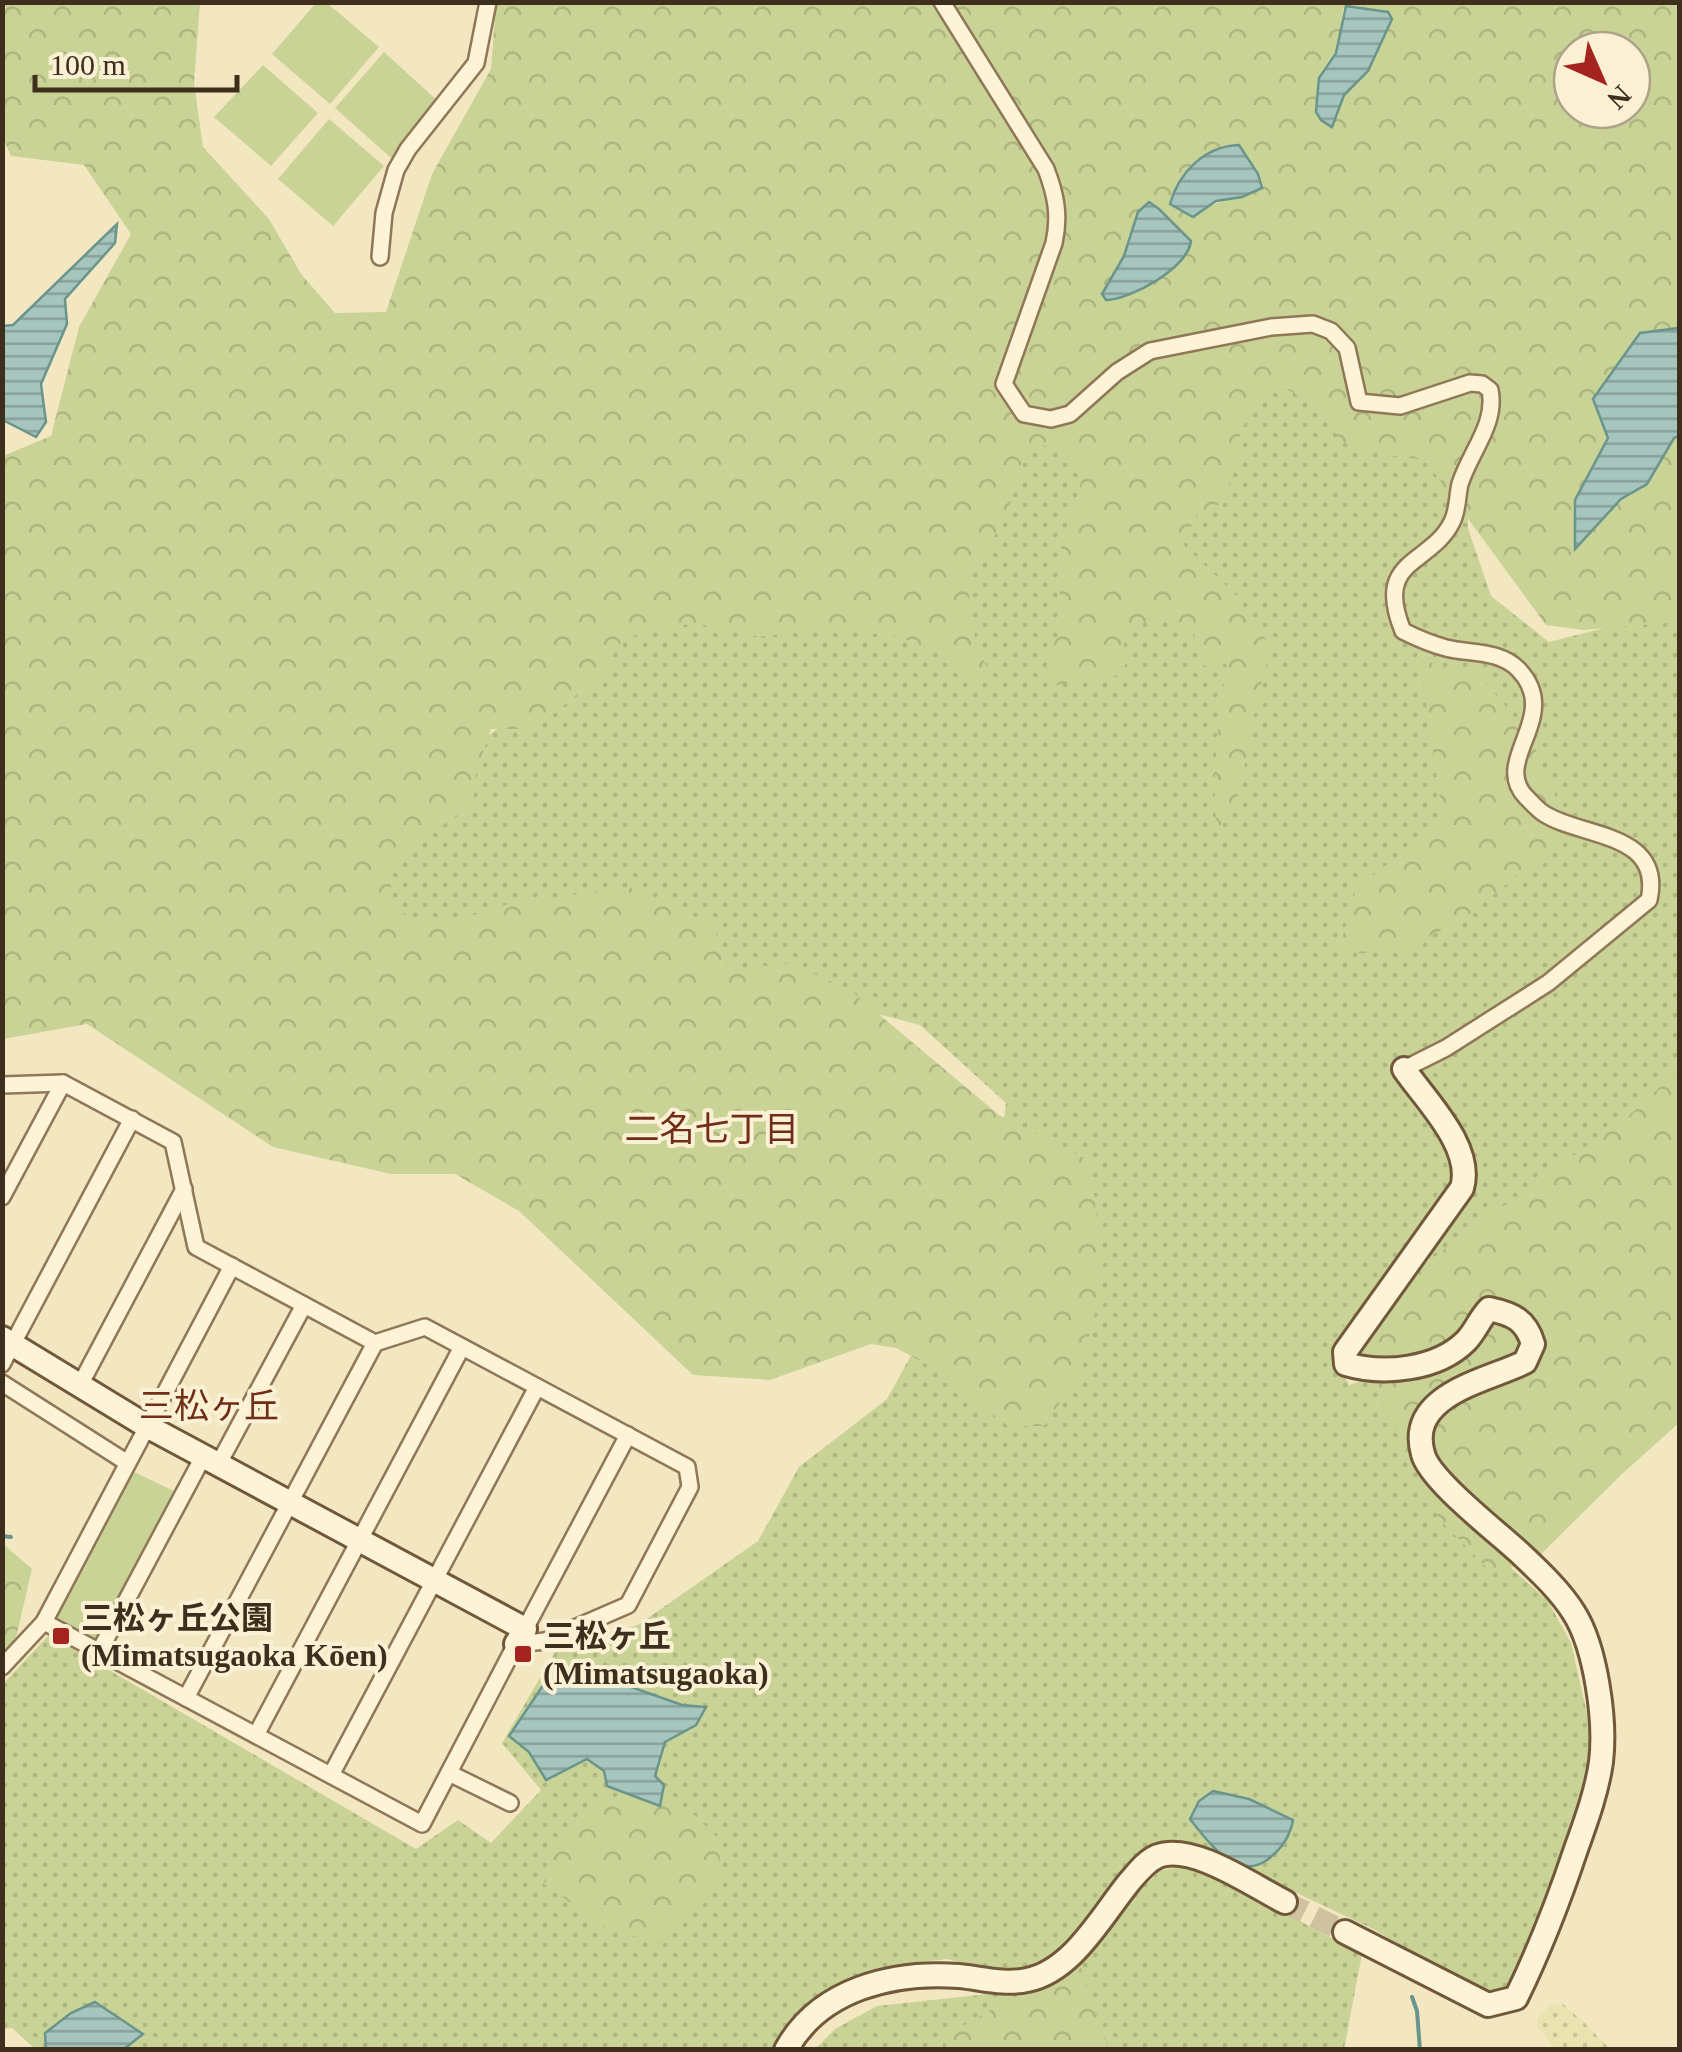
<svg xmlns="http://www.w3.org/2000/svg" width="1682" height="2052" font-family="'Times New Roman','Noto Sans JP',serif">
<style>
.farmland{fill:url(#farmland-dots)}
.grass{fill:url(#grass-dots)}
.forest{fill:url(#forest-crowns);fill-rule:evenodd}
.park{fill:#c9d395}
.water{fill:url(#water-rules);stroke:#6a958c;stroke-width:2.5}
.lines{fill:none;stroke-linecap:round;stroke-linejoin:round}
.stream{stroke:#6a958c;stroke-width:4}
.secondary-tunnel{stroke:#cfc2a1;stroke-width:22;stroke-dasharray:22 11;stroke-linecap:butt}
.street-casing{stroke:#907757;stroke-width:20}
.secondary-casing{stroke:#72583a;stroke-width:28}
.street{stroke:#fdf3d7;stroke-width:15}
.secondary{stroke:#fdf3d7;stroke-width:22}
.poi-dot{fill:#a6241f;stroke:#faf0d3;stroke-width:4}
.labels{text-anchor:middle;stroke-width:8;stroke-linejoin:round;paint-order:stroke}
.poi-label{font-size:32px;font-weight:bold;fill:#3e2e1d;stroke:#faf0d3;text-anchor:start}
.neighbourhood-label{font-size:35px;fill:#702d17;stroke:#faf0d3}
</style>
<defs>
<pattern id="farmland-dots" width="8" height="8" patternUnits="userSpaceOnUse" patternTransform="scale(2.5)"><rect width="8" height="8" fill="#eae3af"/><path d="M2 2h.1M6 6h.1" fill="none" stroke="#cac396" stroke-width="1.8" stroke-linecap="round"/></pattern>
<pattern id="grass-dots" width="8" height="8" patternUnits="userSpaceOnUse" patternTransform="scale(2.5)"><rect width="8" height="8" fill="#c9d395"/><path d="M2 2h.1M6 6h.1" fill="none" stroke="#aeb580" stroke-width="1.8" stroke-linecap="round"/></pattern>
<pattern id="forest-crowns" width="20" height="18" patternUnits="userSpaceOnUse" patternTransform="scale(2.5)"><rect width="20" height="18" fill="#c9d395"/><path d="M2 6a3 3 0 1 1 6 0M12 15a3 3 0 1 1 6 0" fill="none" stroke="#aeb580"/></pattern>
<pattern id="water-rules" width="6" height="5" patternUnits="userSpaceOnUse" patternTransform="scale(2.5)"><rect width="6" height="5" fill="#a5c5bd"/><path d="M0 2.5h6" fill="none" stroke="#88a099"/></pattern>
</defs>
<rect width="100%" height="100%" fill="#f3e7c2"/>
<polygon class="farmland" points="1563,2004 1587,2025 1610,2049 1554,2049 1537,2025 1538,2018 1550,2005"/>
<g class="grass">
<polygon points="1327,346 1468,420 1468,528 1491,596 1549,642 1679,609 1679,1088 1459,1269 1411,1254 1334,1356 1349,1385 1408,1365 1425,1491 1548,1601 1571,1643 1591,1731 1588,1779 1561,1863 1514,1986 1487,1995 1373,1929 1197,1846 1164,1842 1138,1856 1055,1954 1027,1966 988,1970 947,1959 908,1964 833,1989 797,2013 775,2049 35,2049 12,2028 3,2029 2,1685 49,1635 416,1849 458,1820 491,1843 541,1790 502,1743 558,1647 638,1625 758,1541 799,1467 887,1399 992,1208 1006,1103 920,1025 761,984 424,953 374,869 474,746 658,610 1001,451"/>
<polygon points="1194,1865 1362,1954 1344,2049 814,2050 835,2029 877,2006 1016,1991 1078,1962 1143,1887 1161,1870"/>
</g>
<g class="forest">
<path d="M 3,3 L 200,3 L 194,83 L 203,147 L 269,219 L 301,274 L 335,313 L 386,312 L 432,174 L 491,69 L 496,3 L 1679,3 L 1679,328 L 1640,333 L 1608,438 L 1575,500 L 1575,547 L 1621,499 L 1647,484 L 1674,438 L 1679,436 L 1679,622 L 1583,630 L 1546,625 L 1425,460 L 1382,454 L 1342,442 L 1314,405 L 1287,389 L 1259,396 L 1241,431 L 1233,478 L 1222,503 L 1198,512 L 1183,544 L 1236,595 L 1271,647 L 1256,704 L 1240,791 L 1217,832 C 1211,776 1218,721 1227,666 L 1219,659 L 1211,668 L 1203,665 L 1194,634 L 1168,616 L 1139,624 L 1121,638 L 1129,658 L 1120,675 L 1056,685 L 1045,682 C 1044,659 1057,644 1061,622 C 1064,605 1057,586 1058,568 C 1060,534 1077,504 1084,470 L 1066,453 L 1042,445 L 1020,466 L 1012,500 L 994,537 L 967,575 C 971,612 971,651 997,680 L 995,686 L 955,671 L 934,650 L 899,637 L 846,630 L 795,629 L 764,638 L 694,623 L 623,638 L 603,673 L 535,729 L 491,729 L 476,773 L 473,803 L 387,867 L 395,904 L 415,923 L 463,918 L 512,903 L 629,887 L 668,902 L 713,926 L 729,970 L 791,963 L 850,990 L 999,1115 L 1090,1161 L 1104,1275 L 1081,1371 L 1044,1426 L 1008,1426 L 930,1366 L 896,1348 L 871,1344 L 770,1380 L 693,1375 L 519,1211 L 455,1174 L 391,1174 L 273,1147 L 87,1024 L 3,1039 L 3,456 L 51,436 L 79,327 L 131,234 L 84,165 L 11,156 L 3,138 ZM 1358,6 L 1388,12 L 1392,19 L 1365,75 L 1344,95 L 1337,117 L 1316,108 L 1321,72 L 1338,47 L 1343,9 ZM 1572,50 L 1632,50 L 1632,110 L 1572,110 ZM 1229,145 L 1261,188 C 1240,202 1220,195 1198,215 L 1171,200 C 1180,174 1201,151 1229,145 ZM 1159,209 L 1191,242 C 1183,277 1143,284 1116,299 L 1102,294 L 1124,256 L 1138,212 Z"/>
<polygon points="1420,661 1475,670 1529,734 1562,812 1562,839 1461,921 1393,953 1338,953 1356,889 1443,820"/>
<polygon points="1679,1068 1679,1423 1622,1474 1530,1565 1489,1570 1439,1519 1343,1323 1640,1107"/>
<polygon points="3,1544 32,1569 15,1642 3,1655"/>
<polygon points="645,1792 690,1811 718,1838 722,1879 659,1943 608,1929 544,1884 549,1852 597,1807 613,1797"/>
<polygon points="1079,1962 1108,2049 947,2049 944,2036"/>
</g>
<g class="park">
<polygon points="316,3 327,3 379,47 330,104 272,54"/>
<polygon points="384,52 440,103 391,158 335,108"/>
<polygon points="263,65 318,113 271,166 214,117"/>
<polygon points="329,119 384,166 333,226 278,179"/>
<polygon points="124,1467 178,1493 95,1641 55,1621 50,1609"/>
</g>
<g class="water">
<polygon points="1346,6 1388,12 1392,19 1368,71 1344,95 1332,127 1321,120 1316,112 1319,78 1336,53"/>
<path d="M 1239,145 L 1258,174 L 1262,188 L 1242,197 L 1216,201 L 1193,217 L 1170,204 C 1179,172 1205,146 1239,145 Z"/>
<path d="M 1149,202 L 1159,209 L 1191,241 C 1187,269 1131,299 1106,300 L 1102,294 L 1124,256 L 1138,212 Z"/>
<polygon points="117,224 115,243 65,299 67,324 41,384 46,422 36,437 3,420 3,326 13,325"/>
<polygon points="1679,328 1679,436 1674,438 1647,484 1621,499 1575,549 1575,500 1608,438 1593,399 1640,333"/>
<polygon points="554,1669 600,1676 682,1705 706,1707 696,1725 665,1742 655,1776 664,1785 660,1806 607,1786 604,1771 587,1759 546,1780 529,1752 509,1736"/>
<path d="M 1213,1791 L 1249,1799 L 1293,1820 C 1290,1837 1282,1849 1267,1860 C 1236,1882 1207,1841 1190,1819 L 1199,1801 Z"/>
<polygon points="95,2002 143,2034 124,2049 46,2049 45,2033 71,2013"/>
</g>
<g class="lines">
<g class="stream">
<polyline points="2,1536 11,1537"/>
<polyline points="1412,1997 1417,2011 1420,2050"/>
</g>
<polyline class="secondary-tunnel" points="1285,1902 1345,1932"/>
<g class="street-casing">
<g id="street">
<path d="M 942,2 L 1046,169 C 1056,195 1060,216 1054,243 L 1004,384 L 1024,414 L 1051,419 L 1070,414 L 1117,372 L 1150,351 L 1271,327 L 1313,324 L 1331,331 L 1347,348 L 1359,402 L 1400,406 L 1470,383 L 1482,384 L 1490,390 C 1497,424 1470,452 1460,484 C 1457,497 1458,510 1452,522 C 1430,566 1373,558 1403,631 C 1417,638 1431,644 1446,648 C 1470,654 1499,650 1518,669 C 1564,716 1490,760 1526,797 C 1531,802 1537,809 1543,813 C 1580,838 1664,831 1649,900 L 1548,983 L 1446,1048 L 1404,1069"/>
<polyline points="380,257 384,213 396,170 408,149 476,63 488,2"/>
<polyline points="2,1085 63,1083 173,1142 196,1247 375,1343 425,1327 687,1467 690,1487 628,1605 545,1641 516,1644 422,1824 44,1622"/>
<polyline points="2,1197 63,1083"/>
<polyline points="2,1364 132,1119"/>
<polyline points="2,1383 126,1462"/>
<polyline points="80,1385 184,1189"/>
<polyline points="218,1465 304,1305"/>
<polyline points="525,1629 628,1435"/>
<polyline points="99,1652 203,1457"/>
<polyline points="2,1667 44,1622 232,1266"/>
<polyline points="186,1698 375,1343"/>
<polyline points="256,1735 462,1347"/>
<polyline points="449,1773 510,1803"/>
<polyline points="331,1775 537,1387"/>
</g>
</g>
<g class="secondary-casing">
<g id="secondary">
<polyline points="2,1338 145,1425 525,1629 516,1644"/>
<path d="M 1345,1932 L 1488,2005 L 1516,1998 C 1540,1949 1559,1900 1576,1849 C 1586,1821 1597,1791 1601,1762 C 1606,1721 1596,1648 1574,1613 C 1561,1592 1541,1573 1523,1556 C 1500,1534 1430,1481 1423,1454 C 1406,1394 1487,1381 1525,1362 L 1533,1344 C 1526,1320 1513,1314 1489,1309 C 1480,1318 1475,1332 1466,1341 C 1437,1370 1383,1375 1346,1364 L 1345,1352 L 1462,1188 C 1474,1147 1426,1101 1404,1069"/>
<path d="M 786,2050 C 819,1989 893,1971 959,1976 C 981,1978 1004,1985 1027,1980 C 1073,1971 1102,1915 1130,1881 C 1138,1872 1146,1861 1158,1856 C 1193,1843 1253,1886 1285,1902"/>
</g>
</g>
<use href="#street" class="street"/>
<use href="#secondary" class="secondary"/>
</g>
<g class="poi-dot">
<rect x="51" y="1626" width="20" height="20" rx="5"/>
<rect x="513" y="1644" width="20" height="20" rx="5"/>
</g>
<g class="labels">
<g class="poi-label">
<text x="81" y="1629">三松ヶ丘公園<tspan x="81" dy="37">(Mimatsugaoka Kōen)</tspan></text>
<text x="543" y="1647">三松ヶ丘<tspan x="543" dy="37">(Mimatsugaoka)</tspan></text>
</g>
<g class="neighbourhood-label">
<text x="712" y="1141">二名七丁目</text>
<text x="209" y="1418">三松ヶ丘</text>
</g>
</g>
<rect width="1682" height="2052" fill="none" stroke="#3e2e1d" stroke-width="10"/>
<g transform="translate(1602 80) rotate(135)"><circle r="48" fill="#faf0d3" stroke="#afa28a" stroke-width="2.5"/>
<path d="M0-8L18 38L0 25L-18 38Z" fill="#a6241f"/>
<text y="-15" font-size="28" font-weight="bold" text-anchor="middle" fill="#3e2e1d">N</text>
</g>
<path d="M35 75v15h202v-15" fill="none" stroke="#3e2e1d" stroke-width="5"/>
<text x="50" y="75" font-size="30" fill="#3e2e1d" stroke="#faf0d3" stroke-width="8" paint-order="stroke">100 m</text>
</svg>
